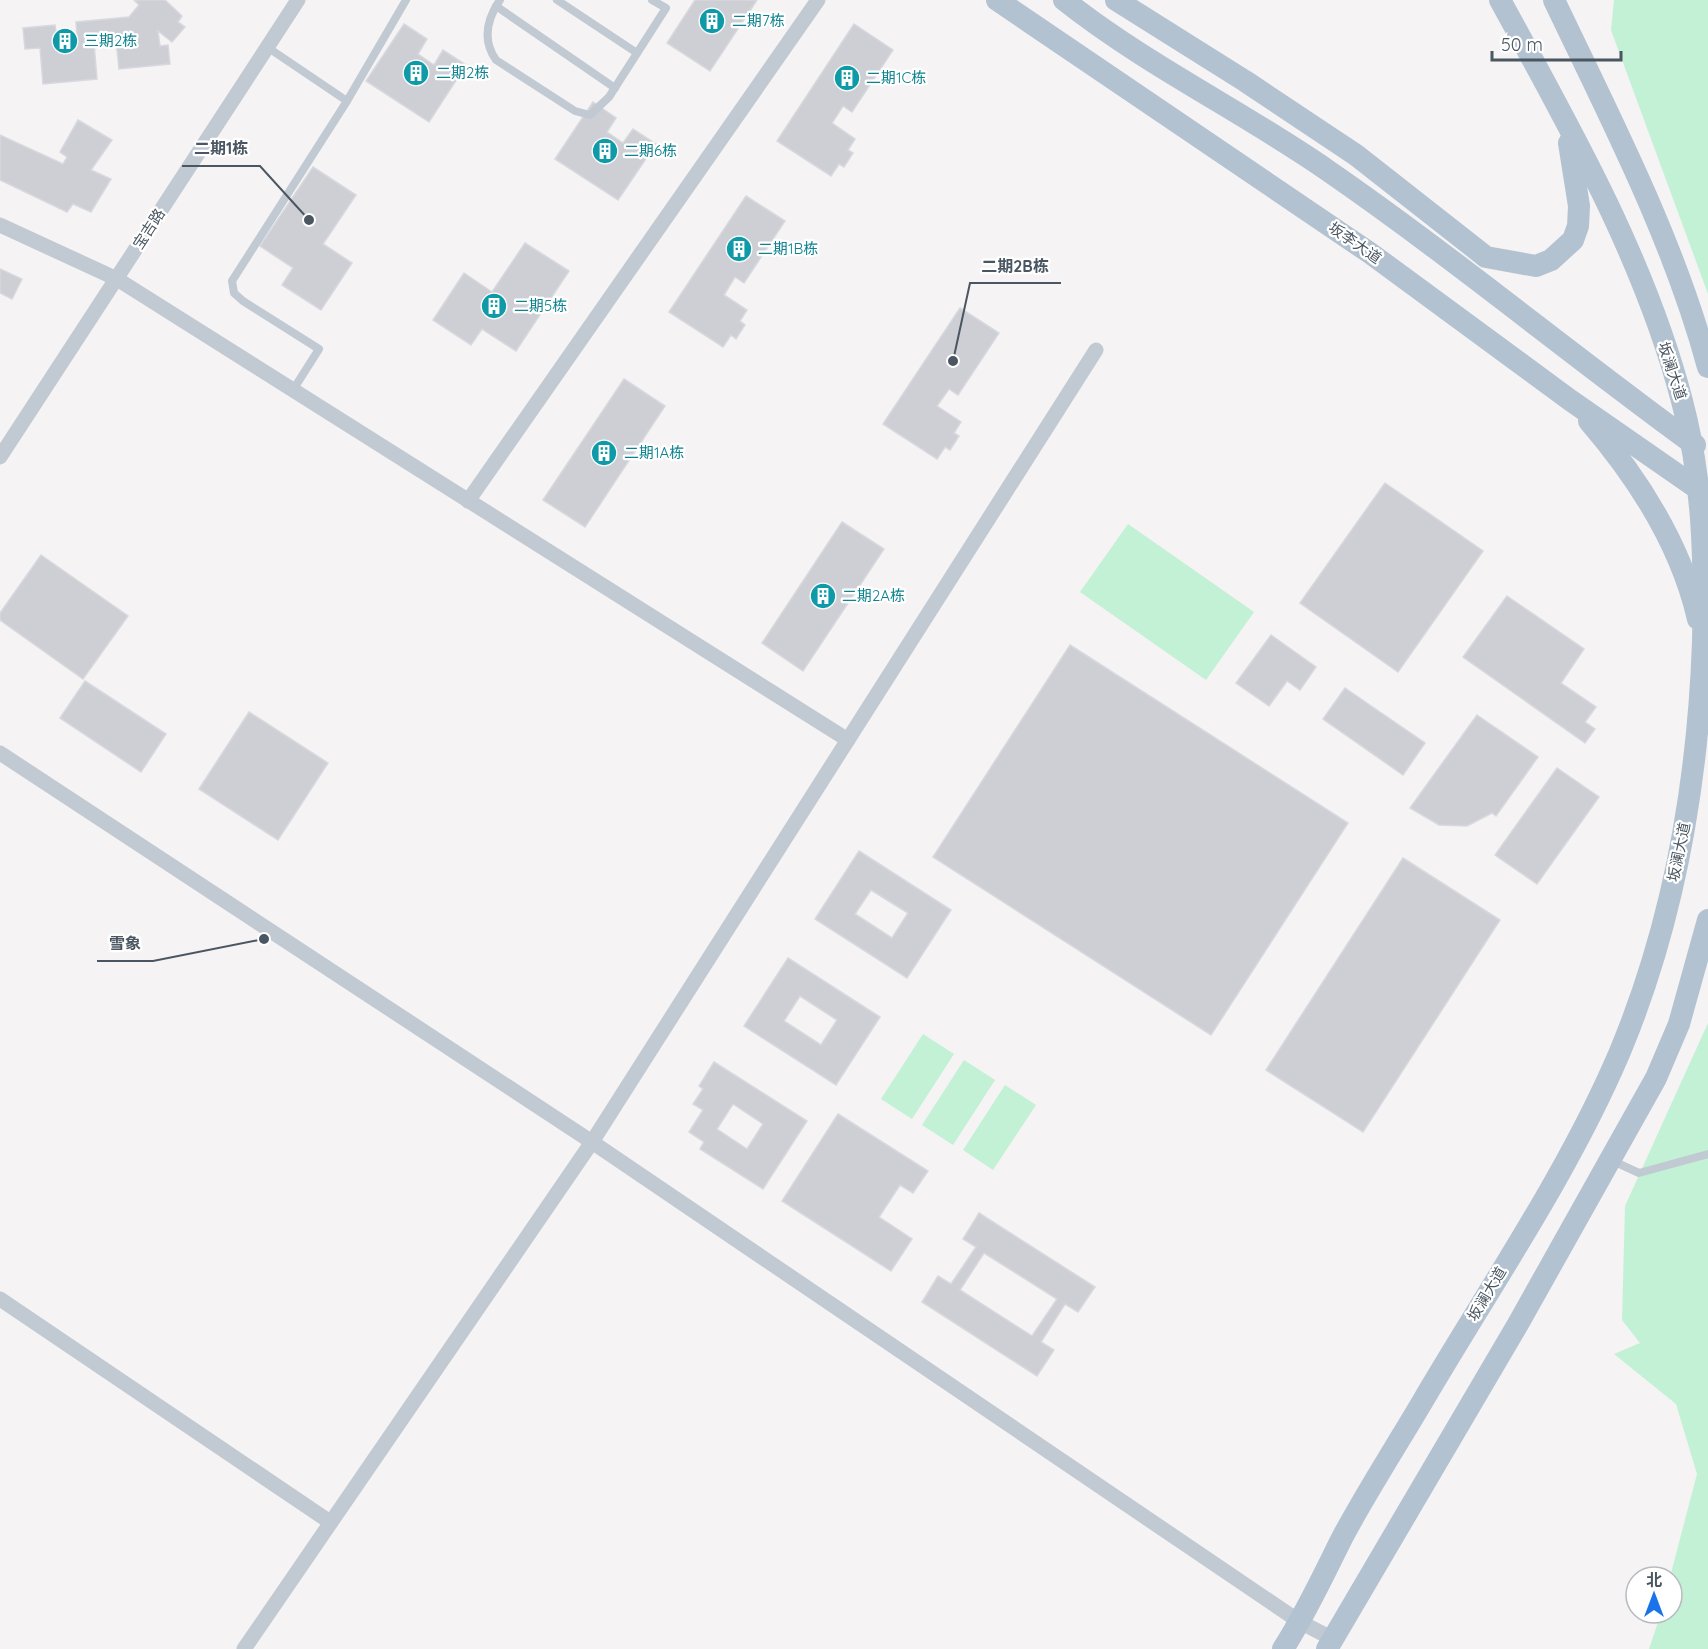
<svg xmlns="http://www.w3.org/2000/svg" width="1708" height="1649" font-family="Quicksand,'Noto Sans SC',sans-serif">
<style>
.green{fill:#c3f1d5}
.building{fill:#cdcfd5;stroke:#d7d9de;stroke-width:1.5;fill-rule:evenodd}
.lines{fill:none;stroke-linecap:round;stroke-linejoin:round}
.lane{stroke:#c1cad2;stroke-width:8}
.street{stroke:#c1cad2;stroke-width:15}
.primary{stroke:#b3c2d1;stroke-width:22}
.labels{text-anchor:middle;stroke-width:4.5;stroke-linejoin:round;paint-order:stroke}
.culture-label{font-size:15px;fill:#0d838f;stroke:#fff;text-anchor:start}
.street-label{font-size:15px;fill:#4a5661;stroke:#fff}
.leader{fill:none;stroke:#4a5661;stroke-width:2}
.callout-dot{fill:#4a5661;stroke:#fff;stroke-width:2}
.callout-label{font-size:16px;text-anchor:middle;font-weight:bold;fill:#4a5661;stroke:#fff;stroke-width:4.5;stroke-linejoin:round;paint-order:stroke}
</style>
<rect width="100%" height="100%" fill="#f5f3f3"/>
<g class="green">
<polygon points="1614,0 1708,0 1708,294 1611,30"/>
<polygon points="1128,524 1254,612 1206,680 1080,592"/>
<polygon points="1708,1023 1708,1649 1649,1649 1661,1613 1672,1613 1670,1577 1697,1474 1676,1404 1614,1354 1640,1343 1622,1320 1625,1206"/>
<polygon points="923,1034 954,1054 912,1119 881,1099"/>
<polygon points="964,1060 995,1080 953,1145 922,1125"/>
<polygon points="1005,1085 1036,1105 993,1170 963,1150"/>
</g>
<g class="building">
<polygon points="134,0 165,0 182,16 178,22 185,27 172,42 158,31 160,46 168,45 170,64 119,69 116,40 94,43 97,79 43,84 40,48 25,49 23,28 55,25 57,38 77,36 76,22 129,17 139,5"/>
<polygon points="695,0 757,0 710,71 667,43"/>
<polygon points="404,24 427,39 418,54 434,65 443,50 466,65 429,122 366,81"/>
<polygon points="854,24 893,50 852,112 843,106 832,123 855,139 848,150 853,153 844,167 839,164 831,176 777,141"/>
<polygon points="593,102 616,118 607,132 623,143 633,129 656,144 618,200 555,159"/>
<polygon points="78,120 112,140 91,170 111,179 91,212 73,204 67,212 0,180 0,135 63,164 67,157 60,152"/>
<polygon points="313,167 356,195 323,244 352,263 321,310 282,285 293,268 260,246"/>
<polygon points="746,196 785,221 744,283 735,277 724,295 747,310 740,321 745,325 736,339 731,335 723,347 669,312"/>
<polygon points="525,243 569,271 516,351 482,329 471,345 433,320 464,273 492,292"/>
<polygon points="0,269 22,279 12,299 0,293"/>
<polygon points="960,308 999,333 958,395 949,389 937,406 961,422 954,433 959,436 950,450 945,447 937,459 883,424"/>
<polygon points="624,379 665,406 585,527 543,500"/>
<polygon points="1385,483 1483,551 1398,672 1300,603"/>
<polygon points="842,522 884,549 803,671 762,643"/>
<polygon points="41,555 128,616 83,679 0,620 0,613"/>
<polygon points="1507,596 1584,649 1561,683 1596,707 1585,722 1595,729 1585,743 1463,657"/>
<polygon points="1271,635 1316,667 1300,690 1287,681 1269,706 1236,683"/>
<polygon points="1070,645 1348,823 1211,1035 933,857"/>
<polygon points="85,681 166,734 141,772 60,718"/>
<polygon points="1345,688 1425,743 1403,775 1323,719"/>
<polygon points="249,712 328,763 278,840 199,789"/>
<polygon points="1477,715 1538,757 1496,816 1492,813 1467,826 1439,825 1410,808"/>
<polygon points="1557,768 1599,797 1537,884 1495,855"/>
<path d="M 859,851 L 951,910 L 907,978 L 815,919 ZM 871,890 L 908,913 L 892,938 L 855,914 Z"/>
<polygon points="1403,858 1500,920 1363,1132 1266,1070"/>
<path d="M 788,958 L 880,1017 L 836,1085 L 744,1026 ZM 800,996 L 837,1020 L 821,1045 L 784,1021 Z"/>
<path d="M 714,1062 L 807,1121 L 763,1189 L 700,1149 L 704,1142 L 689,1132 L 703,1110 L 693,1104 L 703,1089 L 699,1086 ZM 733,1104 L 763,1124 L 747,1149 L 717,1129 Z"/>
<polygon points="838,1114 928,1171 913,1193 900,1185 879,1217 912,1239 891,1271 782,1201"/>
<path d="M 979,1213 L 1095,1287 L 1078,1312 L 1065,1304 L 1041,1342 L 1054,1350 L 1037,1376 L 922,1302 L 938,1276 L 951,1284 L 976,1247 L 963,1239 ZM 984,1253 L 1057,1299 L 1032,1336 L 960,1290 Z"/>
</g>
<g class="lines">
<g class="lane">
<path d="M 500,0 C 487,19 482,40 496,60 L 575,111 L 590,115 L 609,97 L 666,8 L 652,0"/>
<polyline points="557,0 637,53"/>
<polyline points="496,6 615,88"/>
<polyline points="267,47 347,101"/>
<polyline points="293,390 319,349 243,301 234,293 232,281 347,101 406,0"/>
<polyline points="1613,1161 1639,1173 1708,1154"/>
</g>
<g class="street">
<polyline points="0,225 117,279 848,740"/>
<polyline points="0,457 298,0"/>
<polyline points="468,501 818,0"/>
<polyline points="0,753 592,1142 1300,1622 1333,1639"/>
<polyline points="0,1299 330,1522"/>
<polyline points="244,1649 592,1142 1096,350"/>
</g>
<g class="primary">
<polyline points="997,0 1370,253 1570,400 1704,493"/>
<path d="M 1064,0 C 1146,65 1242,111 1327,170 C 1453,257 1571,355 1695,445"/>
<polyline points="1116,0 1245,81 1356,155 1486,257 1536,266 1551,260 1573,240 1578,226 1579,206 1569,143"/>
<path d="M 1554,0 C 1611,120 1673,238 1708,367"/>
<path d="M 1589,421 C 1638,478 1681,545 1698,619"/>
<path d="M 1283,1649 C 1306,1613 1323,1576 1342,1538 C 1367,1491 1397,1445 1424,1399 C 1491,1285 1567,1175 1619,1054 C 1674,923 1698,783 1703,642 C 1705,561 1703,480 1682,401 C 1645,259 1570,128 1500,0"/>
<polyline points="1327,1649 1518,1324 1656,1078 1679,1024 1708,920"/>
</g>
</g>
<defs>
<g id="building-disc" transform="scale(1.35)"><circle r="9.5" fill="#0f9aa8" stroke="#fff"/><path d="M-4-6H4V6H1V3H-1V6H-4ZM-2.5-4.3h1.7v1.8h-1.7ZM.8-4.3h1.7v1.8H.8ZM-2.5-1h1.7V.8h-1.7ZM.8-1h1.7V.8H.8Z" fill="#fff"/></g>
</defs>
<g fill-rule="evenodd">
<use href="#building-disc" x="712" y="21"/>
<use href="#building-disc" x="65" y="41"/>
<use href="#building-disc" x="416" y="73"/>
<use href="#building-disc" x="847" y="78"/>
<use href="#building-disc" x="605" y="151"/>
<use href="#building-disc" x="739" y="249"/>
<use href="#building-disc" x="494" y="306"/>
<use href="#building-disc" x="604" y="453"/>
<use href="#building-disc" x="823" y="596"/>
</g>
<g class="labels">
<g class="culture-label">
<text x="732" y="26">二期7栋</text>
<text x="84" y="46">三期2栋</text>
<text x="436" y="78">二期2栋</text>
<text x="866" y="83">二期1C栋</text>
<text x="624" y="156">二期6栋</text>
<text x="758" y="254">二期1B栋</text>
<text x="514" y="311">二期5栋</text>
<text x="624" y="458">二期1A栋</text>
<text x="842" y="601">二期2A栋</text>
</g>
<g class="street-label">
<text transform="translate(149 229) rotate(-57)" y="5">宝吉路</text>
<text transform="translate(1355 243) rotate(35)" y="5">坂李大道</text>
<text transform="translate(1672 371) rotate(72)" y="5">坂澜大道</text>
<text transform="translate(1679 852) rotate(-78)" y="5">坂澜大道</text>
<text transform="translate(1487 1294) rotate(-59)" y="5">坂澜大道</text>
</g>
</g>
<path class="leader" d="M309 220L260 166H182M953 361L970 283H1061M264 939L153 961H97"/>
<g class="callout-dot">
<circle cx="309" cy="220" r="6"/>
<circle cx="953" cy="361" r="6"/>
<circle cx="264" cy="939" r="6"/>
</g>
<g class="callout-label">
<text x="221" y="154">二期1栋</text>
<text x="1015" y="272">二期2B栋</text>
<text x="125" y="949">雪象</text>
</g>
<g transform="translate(1654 1595)"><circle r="28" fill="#ffffff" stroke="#b7bbc0" stroke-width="1.5"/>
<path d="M0-4.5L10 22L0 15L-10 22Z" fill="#1a73e8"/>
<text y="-9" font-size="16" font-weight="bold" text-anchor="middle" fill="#4a5661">北</text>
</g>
<path d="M1492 51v9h129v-9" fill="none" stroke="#4a5661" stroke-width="3"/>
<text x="1501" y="51" font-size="18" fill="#4a5661" stroke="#ffffff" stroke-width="4.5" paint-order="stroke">50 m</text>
</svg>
